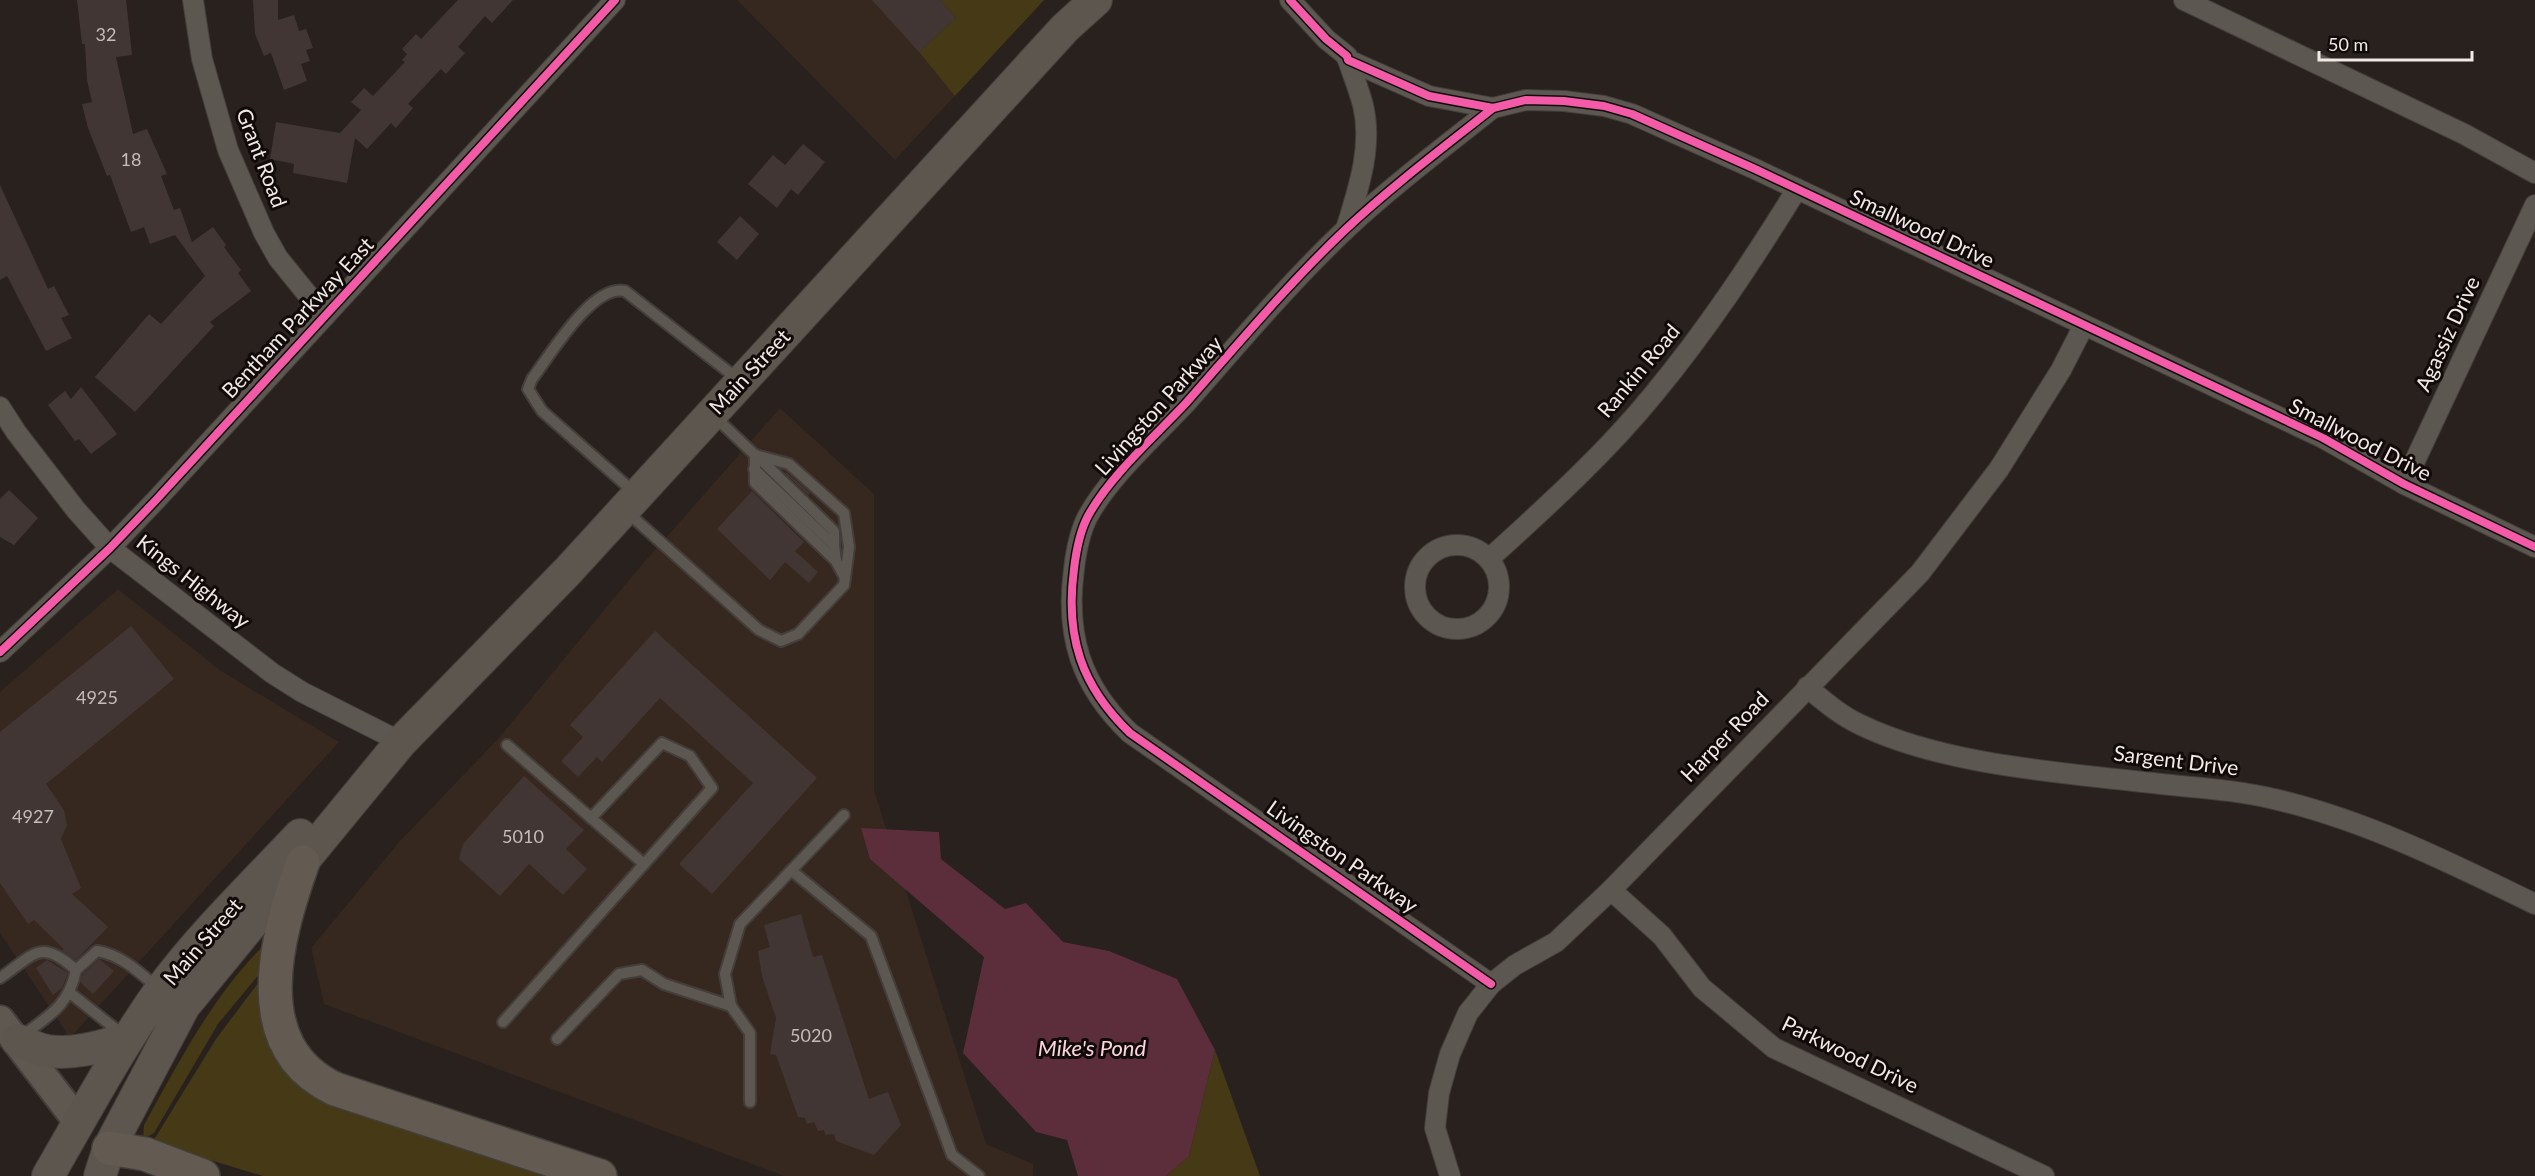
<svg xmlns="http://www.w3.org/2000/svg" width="2535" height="1176" font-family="Lato,sans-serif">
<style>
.built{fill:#36271f}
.green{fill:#453a15}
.water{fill:#5c2d3b}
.building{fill:#423634}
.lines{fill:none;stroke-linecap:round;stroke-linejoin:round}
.lane-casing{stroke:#433e3b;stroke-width:14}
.street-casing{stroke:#433e3b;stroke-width:22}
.secondary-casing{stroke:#433e3b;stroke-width:32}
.primary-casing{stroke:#433e3b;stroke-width:34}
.highway-casing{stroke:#433e3b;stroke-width:36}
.lane{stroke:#5d5752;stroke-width:10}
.street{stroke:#5d5752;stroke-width:20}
.secondary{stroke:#5e5850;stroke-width:28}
.primary{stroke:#5d564e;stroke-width:32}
.highway{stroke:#635b52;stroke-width:33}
.cycleway-casing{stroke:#100b09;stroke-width:11}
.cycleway{stroke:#f35aa7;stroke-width:8}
.labels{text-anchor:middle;stroke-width:6;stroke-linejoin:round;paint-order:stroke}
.number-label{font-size:18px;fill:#c5bcb9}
.street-label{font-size:21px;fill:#f1e9e5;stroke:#100b09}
.water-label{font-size:22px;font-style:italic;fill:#fad5de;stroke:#100b09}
</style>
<rect width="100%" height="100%" fill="#28211e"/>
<g class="built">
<polygon points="737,0 1044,0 895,160"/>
<polygon points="780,408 874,494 874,790 986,1144 1033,1164 1033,1176 784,1176 324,1004 311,948 400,841 497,740 633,575"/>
<polygon points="118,589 221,671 339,742 70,1038 0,933 0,692"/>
</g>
<g class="green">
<polygon points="940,0 1044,0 955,96 919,52 956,18"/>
<path d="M 263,946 L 266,966 L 218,1024 L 154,1133 L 143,1139 L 144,1125 C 178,1063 213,996 263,946 Z"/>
<polygon points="261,979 304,1078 568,1176 263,1176 197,1156 155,1147 155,1138 216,1039"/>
<polygon points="1215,1050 1260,1176 1166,1176 1189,1156"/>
</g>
<polygon class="water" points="861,828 939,832 941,859 1005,909 1026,903 1063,942 1109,951 1177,979 1215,1050 1189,1156 1166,1176 1078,1176 1067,1140 1036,1132 963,1053 984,957 870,859"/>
<g class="building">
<polygon points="77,0 126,0 132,55 116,57 133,134 147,129 167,174 161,176 174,210 180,208 192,242 213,227 226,245 224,247 241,270 238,273 251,291 210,322 214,326 135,412 95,377 149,314 161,324 205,276 175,235 150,244 144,227 131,232 110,175 107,176 88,128 82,104 92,102 87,80 85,44 82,44"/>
<polygon points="253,0 278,0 278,20 294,15 299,31 306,29 313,48 306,50 310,61 301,64 307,81 284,90 271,53 264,56 255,34"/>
<polygon points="458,0 513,0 492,23 485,16 458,47 465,53 446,74 441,69 408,104 413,108 396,128 391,123 367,149 355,138 347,183 293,173 294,164 270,159 276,122 340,133 361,110 351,102 364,88 373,96 405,62 402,60 407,54 402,49 416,34 421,39"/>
<polygon points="872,0 940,0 956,18 919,52"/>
<polygon points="803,144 825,162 798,195 791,189 777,208 748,184 773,155 785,165"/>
<polygon points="0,185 48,289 54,286 69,315 61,318 72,338 46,351 7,276 0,280"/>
<polygon points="740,216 759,234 737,260 717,242"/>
<polygon points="81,387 117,434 91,454 79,439 75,441 48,405 65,391 71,399"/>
<polygon points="786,472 810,493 808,495 785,473"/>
<polygon points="9,490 38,518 14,545 0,537 0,499"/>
<polygon points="752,491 804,542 795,551 818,572 809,583 785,562 770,580 717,529"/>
<polygon points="131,626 174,679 46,784 64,810 67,825 61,839 81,888 72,894 108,927 76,960 62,950 64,949 34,920 28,924 0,883 0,732"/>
<polygon points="655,631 817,778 712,894 679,864 753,783 660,698 602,762 597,757 578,777 561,761 583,737 570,725"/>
<polygon points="524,776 584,830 566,849 587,869 563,895 529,864 500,896 459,859 463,844"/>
<polygon points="801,914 813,957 822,955 869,1099 888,1092 901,1125 874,1155 836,1141 834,1134 825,1135 824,1130 818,1131 814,1122 807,1124 805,1118 798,1117 776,1055 770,1054 776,1018 762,976 758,951 770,947 764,925"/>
<polygon points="99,959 114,971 93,994 80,982 83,974"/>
<polygon points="47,960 68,973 62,988 53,995 36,968"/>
</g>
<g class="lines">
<g class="lane-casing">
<g id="lane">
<polyline points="755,455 755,483 836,561 845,578"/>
<polyline points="756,455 834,531 834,545"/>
<polyline points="754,469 834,545 836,561"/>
<path d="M 635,493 L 542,411 L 528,389 L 532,379 C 551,354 592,284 625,291 L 739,380"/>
<polyline points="627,512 759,630 781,641 798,634 844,585 849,547 844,513 789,464 755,455 713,415"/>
<polyline points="507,745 644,864"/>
<polyline points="792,871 871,936 952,1155 979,1176"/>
<path d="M 76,970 L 97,951 C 122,955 140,973 159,989"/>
<path d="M 0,978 C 35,954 40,938 76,970 C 69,1005 50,1015 22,1036"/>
<polyline points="70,993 122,1034"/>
<polyline points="731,1006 725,974 740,924 844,815"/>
<polyline points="503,1022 712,788 690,756 662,743 591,818"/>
<polyline points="557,1039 619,974 642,970 664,984 731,1006 750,1033 750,1102"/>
</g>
</g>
<g class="street-casing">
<g id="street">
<polyline points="193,0 202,59 228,150 264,233 278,258 325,316"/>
<polyline points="1290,0 1326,39 1347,56 1348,60 1429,96 1493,108 1526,100 1564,101 1604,106 1632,114 1755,169 2323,438 2404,484 2535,547"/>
<polyline points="2184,0 2464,134 2535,173"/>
<path d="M 1346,229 C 1358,190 1373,147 1363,105 C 1359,90 1353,75 1348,60"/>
<polyline points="0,407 16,432 76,510 110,548 272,673 302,692 401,742"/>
<polyline points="2404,484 2535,205"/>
<circle cx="1457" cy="587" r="42"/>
<path d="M 1489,559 C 1546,507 1604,455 1653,395 C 1707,330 1753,260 1797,189"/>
<polyline points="0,652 110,548 156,500 615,0"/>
<path d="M 1807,687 C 1824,701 1840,715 1859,724 C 1944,766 2068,773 2161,784 C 2199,788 2237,790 2274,799 C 2365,820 2451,863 2535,904"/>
<polyline points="1611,890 1662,936 1702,988 1774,1048 2044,1176"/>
<path d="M 1491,984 L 1130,733 C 1081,686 1065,636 1074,569 C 1076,552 1080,531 1088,516 C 1110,476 1154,437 1186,403 C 1238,344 1289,283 1346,229 C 1392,186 1444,147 1493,108"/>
<polyline points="1450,1176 1435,1128 1439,1093 1450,1054 1468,1013 1491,984 1515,965 1556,942 1611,890 1920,573 1999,469 2061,370 2084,325"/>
</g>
</g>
<g class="secondary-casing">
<polyline id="secondary" points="0,1020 79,1123"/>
</g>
<g class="primary-casing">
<g id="primary">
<path d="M 17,1040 C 27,1043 38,1050 48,1051 C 75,1055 102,1046 127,1039"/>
<path d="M 48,1176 C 84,1114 118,1050 159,992 C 200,936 252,886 300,835"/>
<polyline points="100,1176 109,1148 184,1006 401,742 567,572 1065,28 1096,0"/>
</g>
</g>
<g class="highway-casing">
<g id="highway">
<path d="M 303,862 C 277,935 244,1046 335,1089 L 600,1176"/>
<polyline points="109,1148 145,1154 203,1176"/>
</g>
</g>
<use href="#lane" class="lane"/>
<use href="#street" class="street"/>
<use href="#secondary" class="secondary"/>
<use href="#primary" class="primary"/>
<use href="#highway" class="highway"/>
<g class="cycleway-casing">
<g id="cycleway">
<polyline points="1290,0 1326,39 1347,56 1348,60 1429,96 1493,108 1526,100 1564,101 1604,106 1632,114 1755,169 2323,438 2404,484 2535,547"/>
<polyline points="0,652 110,548 156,500 615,0"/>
<path d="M 1491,984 L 1130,733 C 1081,686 1065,636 1074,569 C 1076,552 1080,531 1088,516 C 1110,476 1154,437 1186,403 C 1238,344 1289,283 1346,229 C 1392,186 1444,147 1493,108"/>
</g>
</g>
<use href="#cycleway" class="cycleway"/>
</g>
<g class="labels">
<g class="number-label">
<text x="106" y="41">32</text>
<text x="131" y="166">18</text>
<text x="97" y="704">4925</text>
<text x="33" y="823">4927</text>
<text x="523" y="843">5010</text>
<text x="811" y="1042">5020</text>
</g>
<g class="street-label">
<text transform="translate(261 158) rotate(69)" y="7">Grant Road</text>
<text transform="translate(1922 229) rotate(25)" y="7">Smallwood Drive</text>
<text transform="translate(298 318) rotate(-47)" y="7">Bentham Parkway East</text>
<text transform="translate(2448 334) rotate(-65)" y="7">Agassiz Drive</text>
<text transform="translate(1639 371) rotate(-50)" y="7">Rankin Road</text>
<text transform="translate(750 372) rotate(-47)" y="7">Main Street</text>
<text transform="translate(1159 406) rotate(-48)" y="7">Livingston Parkway</text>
<text transform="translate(2360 440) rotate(27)" y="7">Smallwood Drive</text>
<text transform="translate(193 582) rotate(38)" y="7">Kings Highway</text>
<text transform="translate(1725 737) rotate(-46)" y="7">Harper Road</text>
<text transform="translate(2176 761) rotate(7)" y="7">Sargent Drive</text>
<text transform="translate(1342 857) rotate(35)" y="7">Livingston Parkway</text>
<text transform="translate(203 942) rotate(-49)" y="7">Main Street</text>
<text transform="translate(1850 1055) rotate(26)" y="7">Parkwood Drive</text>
</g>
<g class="water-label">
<text x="1092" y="1056">Mike's Pond</text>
</g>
</g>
<path d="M2319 51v9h153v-9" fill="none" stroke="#f1e9e5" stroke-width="3"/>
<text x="2328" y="51" font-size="18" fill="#f1e9e5" stroke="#100b09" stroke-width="4.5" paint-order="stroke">50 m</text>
</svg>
